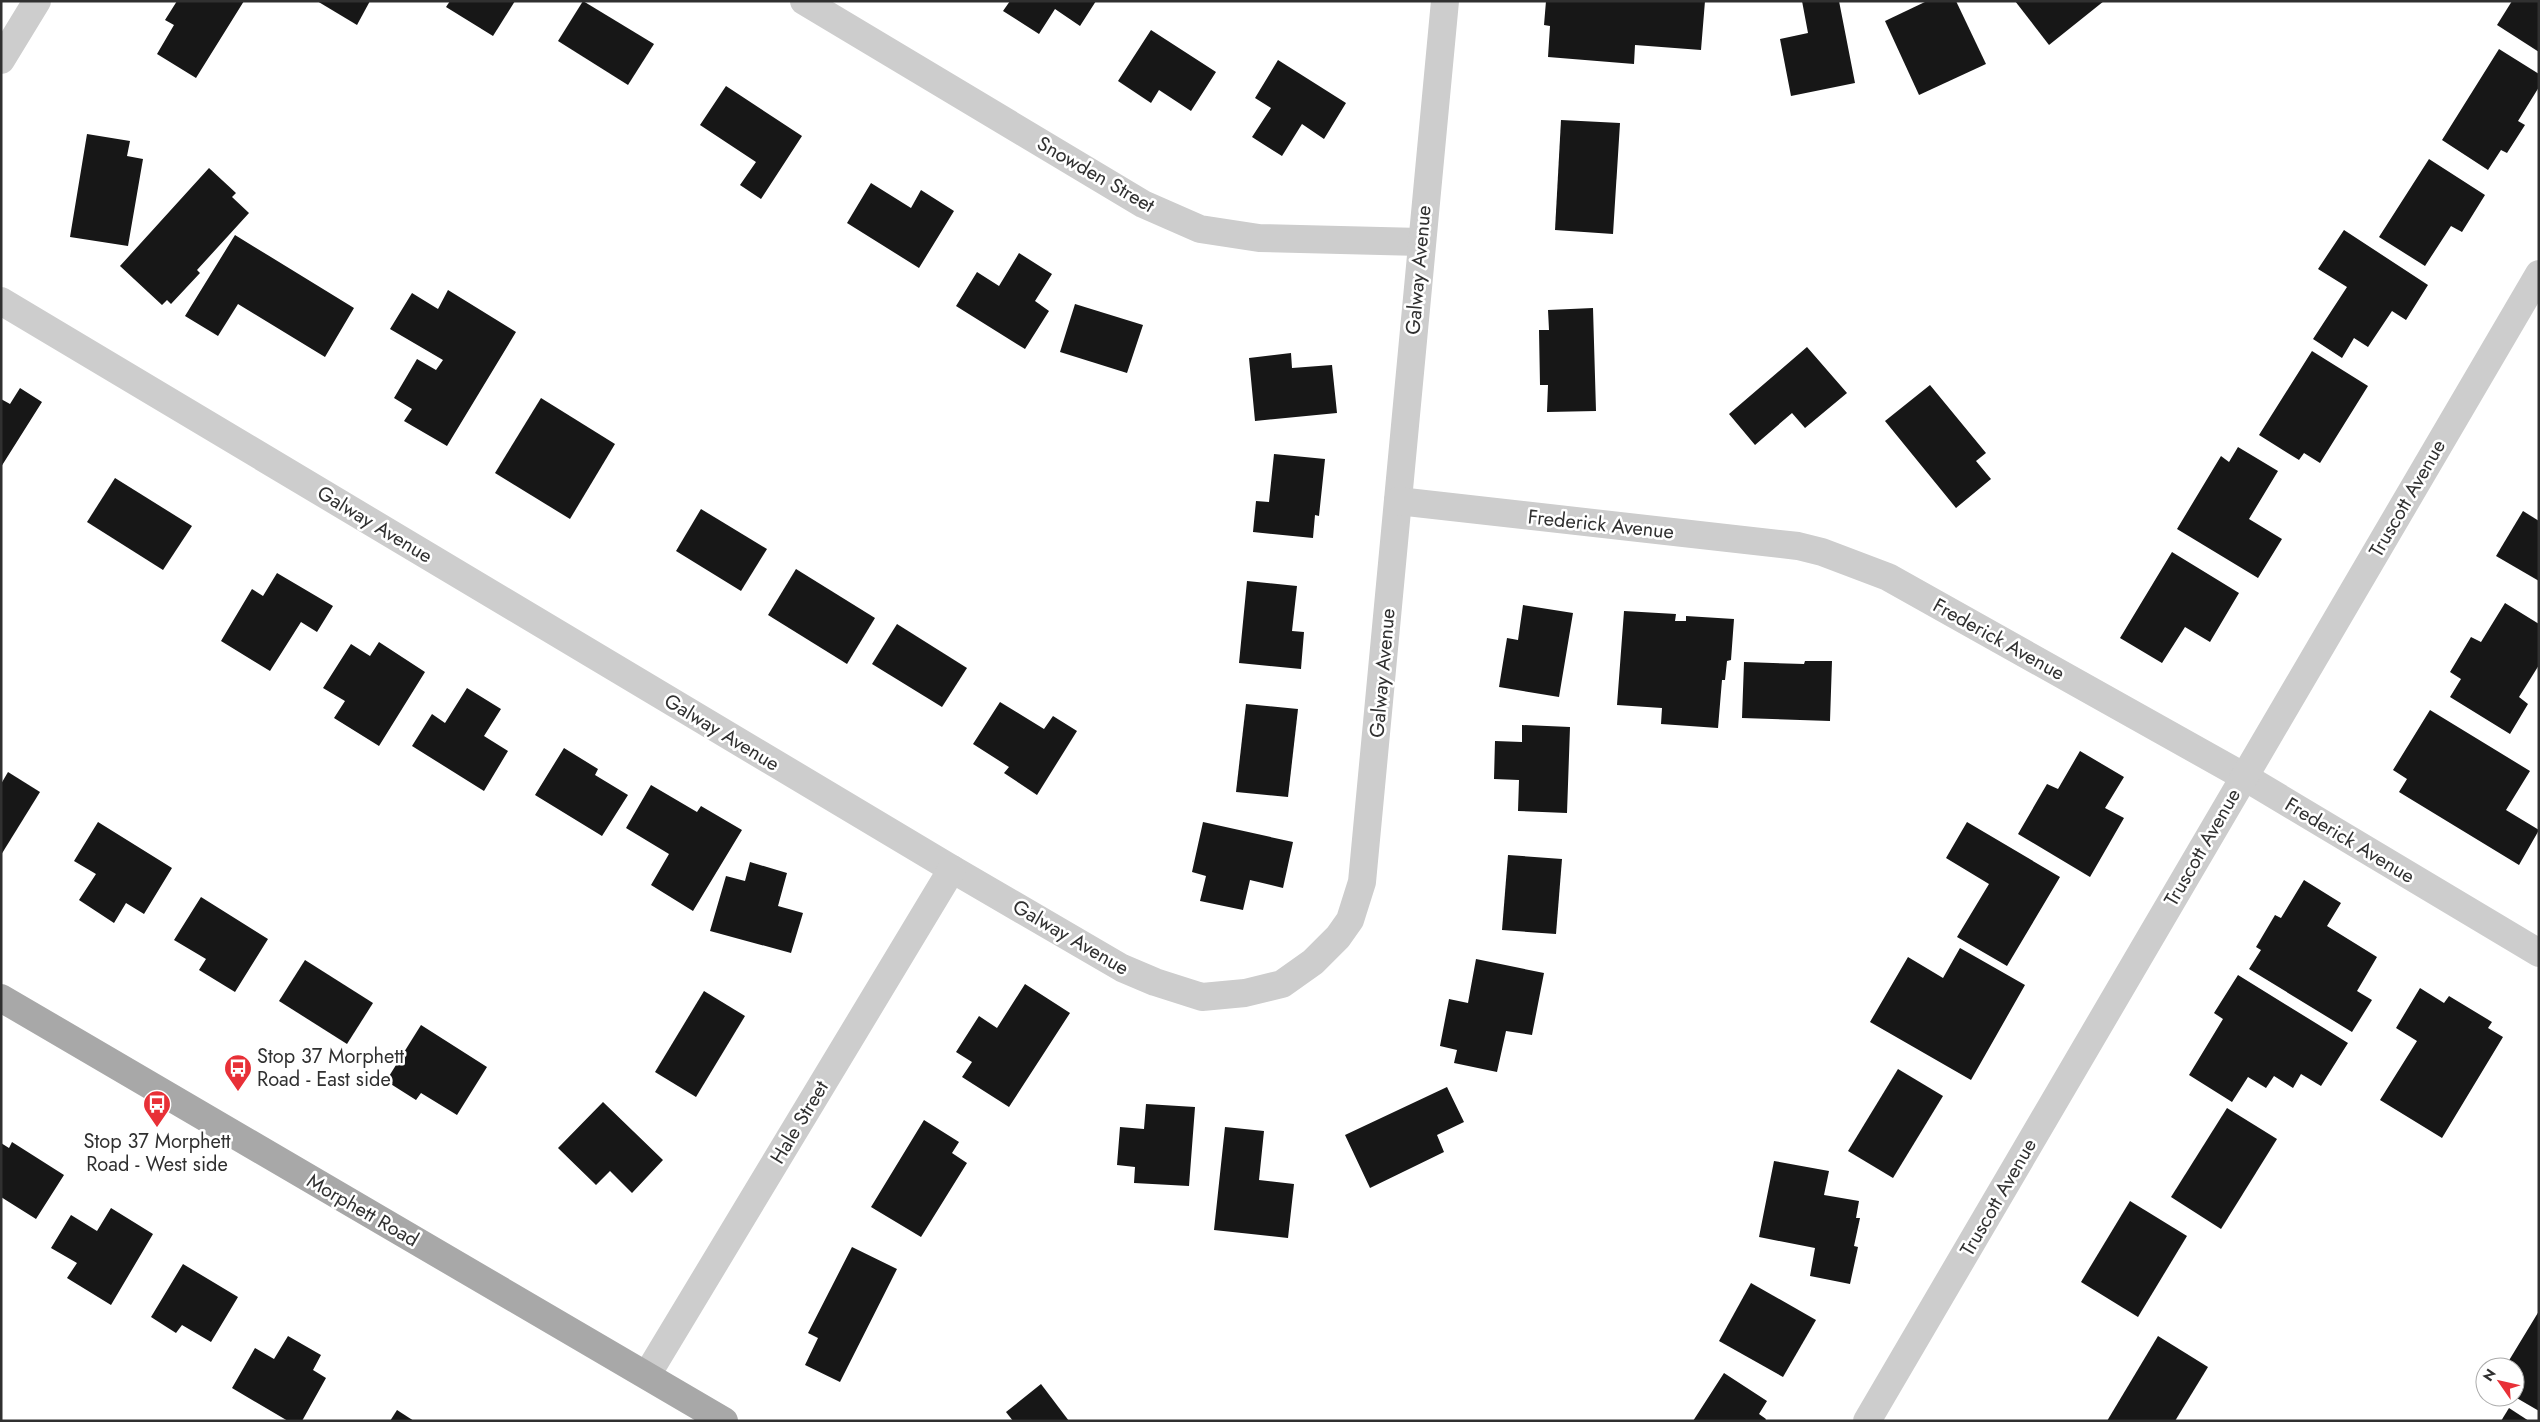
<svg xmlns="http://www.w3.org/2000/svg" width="2540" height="1422" font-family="Jost,sans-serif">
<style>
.building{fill:#171717}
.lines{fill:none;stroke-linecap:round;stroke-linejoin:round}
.minor{stroke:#cdcdcd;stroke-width:28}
.major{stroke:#a8a8a8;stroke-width:28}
.labels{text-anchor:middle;stroke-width:5;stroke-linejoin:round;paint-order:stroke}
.street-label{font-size:20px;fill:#303030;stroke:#fff}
.poi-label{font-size:20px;fill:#303030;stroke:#fff;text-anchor:start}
</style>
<rect width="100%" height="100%" fill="#fff"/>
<g class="building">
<polygon points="177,1 244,1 196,78 157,54 174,25 165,20"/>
<polygon points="317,1 370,1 357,25"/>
<polygon points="450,1 515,1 493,36 446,7"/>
<polygon points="583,1 654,44 628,85 558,41"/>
<polygon points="1010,1 1096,1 1080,26 1055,9 1039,34 1003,11"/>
<polygon points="1546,1 1705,1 1701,50 1635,45 1634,64 1548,57 1550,26 1544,25"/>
<polygon points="1802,1 1839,1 1855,83 1791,96 1780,39 1808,33"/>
<polygon points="1927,1 1956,1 1986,64 1919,95 1885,21"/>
<polygon points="2015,1 2104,1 2049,45"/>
<polygon points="2512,1 2539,1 2539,52 2497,25"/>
<polygon points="1151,30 1216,72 1191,111 1159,90 1151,103 1118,81"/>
<polygon points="2499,49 2539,74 2539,87 2518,121 2525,125 2507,153 2501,150 2488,170 2442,140"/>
<polygon points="1278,60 1346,103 1324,139 1302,124 1282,156 1252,137 1271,108 1255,98"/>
<polygon points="726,86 802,136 761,199 740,185 756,162 700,125"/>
<polygon points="1561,120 1620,123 1613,234 1555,230"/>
<polygon points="87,134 130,141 127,156 143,159 128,246 70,237"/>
<polygon points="2429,159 2485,195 2462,232 2451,226 2425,266 2379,237"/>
<polygon points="209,168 236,193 232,197 249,213 197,270 200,273 171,304 167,300 162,305 120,266"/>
<polygon points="871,183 911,208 921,190 954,211 919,268 847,223"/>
<polygon points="2344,230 2428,285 2406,320 2392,311 2368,347 2354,338 2342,358 2313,339 2347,287 2318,269"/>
<polygon points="235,235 354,308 325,357 238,304 218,336 185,316"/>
<polygon points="1019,253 1052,274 1035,301 1049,311 1025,349 956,306 977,272 999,286"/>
<polygon points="448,290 516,332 447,446 404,421 412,409 394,398 417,359 436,370 443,360 390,329 412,293 438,309"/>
<polygon points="1075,304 1143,325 1127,373 1060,352"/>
<polygon points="1593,308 1596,411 1547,412 1548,385 1540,385 1539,330 1549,330 1548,310"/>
<polygon points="1807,347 1847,393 1805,428 1792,413 1755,445 1729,414"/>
<polygon points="2312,351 2368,386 2320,463 2304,453 2299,460 2259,435"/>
<polygon points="1291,353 1292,368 1332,365 1337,413 1255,421 1249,358"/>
<polygon points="1930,385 1986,453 1976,461 1991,479 1956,508 1885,421"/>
<polygon points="20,388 42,402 1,467 1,399 10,404"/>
<polygon points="541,398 615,444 570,519 495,473"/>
<polygon points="2238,447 2278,471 2249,519 2282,539 2258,578 2177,529 2221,456 2229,462"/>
<polygon points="1274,454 1325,459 1319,516 1315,515 1313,538 1253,532 1256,501 1269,502"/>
<polygon points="115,478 192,526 163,570 87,522"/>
<polygon points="701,509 767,549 741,591 676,551"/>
<polygon points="2523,511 2539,521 2539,581 2496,556"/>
<polygon points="2172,552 2239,593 2210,642 2185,627 2162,663 2120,638"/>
<polygon points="796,569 875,618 847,664 768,615"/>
<polygon points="277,573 333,606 317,632 301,622 270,671 221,641 252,589 263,596"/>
<polygon points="1247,581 1297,586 1292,631 1304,632 1301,669 1239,663"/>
<polygon points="2505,603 2539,624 2539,665 2519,697 2528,704 2510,734 2450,697 2461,679 2450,672 2471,637 2481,642"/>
<polygon points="1523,605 1573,613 1559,697 1499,687 1507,638 1518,640"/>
<polygon points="1624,611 1676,614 1675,621 1686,621 1686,616 1734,619 1731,660 1727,661 1725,680 1722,680 1718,728 1661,724 1662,708 1617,705"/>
<polygon points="897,624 967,668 942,707 872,664"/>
<polygon points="379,642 425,672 379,746 334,718 345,701 323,688 351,644 370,656"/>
<polygon points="1805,661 1832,661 1830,721 1742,718 1744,662 1804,664"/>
<polygon points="467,688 501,709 484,736 508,751 484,791 412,746 432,714 445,723"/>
<polygon points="1000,702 1044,729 1053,716 1077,731 1037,795 1004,773 1009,767 973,744"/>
<polygon points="1246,704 1298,709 1288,797 1236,792"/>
<polygon points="2430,710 2530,771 2506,810 2539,830 2519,865 2399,792 2407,779 2393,770"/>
<polygon points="1522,725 1570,727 1567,813 1518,811 1519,780 1494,779 1495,741 1522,742"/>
<polygon points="564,748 598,769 595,775 628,795 602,836 535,795"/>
<polygon points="2080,751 2124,777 2105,808 2124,818 2090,877 2018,834 2047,784 2058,789"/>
<polygon points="8,772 40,792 1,855 1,784"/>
<polygon points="651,785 697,812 701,806 742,830 693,911 651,885 669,854 626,828"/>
<polygon points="98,822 172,868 144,914 126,903 114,923 79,900 96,874 74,861"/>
<polygon points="1203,822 1293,842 1283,888 1250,880 1243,910 1200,901 1206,876 1192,872"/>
<polygon points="1967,822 2060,877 2007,966 1957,937 1989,884 1946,858"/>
<polygon points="1508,855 1562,859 1556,934 1502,930"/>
<polygon points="750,862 787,873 778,906 803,913 791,953 710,931 726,876 745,881"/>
<polygon points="2304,880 2341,903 2327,926 2377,957 2357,991 2372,1000 2352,1032 2249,969 2261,950 2256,947 2275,915 2281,918"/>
<polygon points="201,897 268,939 235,992 199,970 206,959 174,940"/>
<polygon points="1960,948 2025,985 1971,1080 1870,1022 1908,957 1943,978"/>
<polygon points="1476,959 1544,973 1532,1035 1506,1031 1497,1072 1454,1063 1457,1050 1440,1046 1449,999 1468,1003"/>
<polygon points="305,960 373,1003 347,1044 279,1001"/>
<polygon points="2238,975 2348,1043 2321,1086 2301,1074 2293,1088 2274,1076 2266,1088 2248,1077 2232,1102 2189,1075 2223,1019 2214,1013"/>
<polygon points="1025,984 1070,1013 1009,1107 962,1077 972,1062 956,1052 979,1016 997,1028"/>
<polygon points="2420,988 2444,1003 2449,996 2492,1022 2488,1028 2503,1037 2442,1138 2380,1100 2417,1041 2396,1028"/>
<polygon points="704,991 745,1016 696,1097 655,1072"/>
<polygon points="421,1025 487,1067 457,1115 421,1093 416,1100 386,1081"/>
<polygon points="1898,1069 1943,1096 1893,1178 1848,1151"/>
<polygon points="1447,1087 1464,1122 1437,1135 1444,1152 1370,1188 1345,1135"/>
<polygon points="603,1102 663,1160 632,1193 610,1171 596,1185 558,1148"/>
<polygon points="1146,1104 1195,1107 1189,1186 1134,1183 1135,1167 1117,1165 1120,1127 1144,1129"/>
<polygon points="2227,1108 2277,1139 2221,1229 2171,1197"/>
<polygon points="924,1120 959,1142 952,1153 967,1163 921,1237 871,1207"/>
<polygon points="1225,1127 1264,1131 1259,1180 1294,1184 1288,1238 1214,1230"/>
<polygon points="12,1142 64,1175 36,1219 1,1197 1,1143 9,1148"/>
<polygon points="1774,1161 1829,1171 1824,1195 1859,1201 1856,1218 1860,1218 1854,1246 1858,1247 1850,1284 1810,1276 1815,1248 1759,1237"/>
<polygon points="2130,1201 2187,1236 2138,1317 2081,1282"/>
<polygon points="111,1208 153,1234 111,1305 67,1278 77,1263 51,1248 71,1215 97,1231"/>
<polygon points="852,1247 897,1269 840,1382 805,1365 818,1338 808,1333"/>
<polygon points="183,1264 238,1297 211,1342 182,1325 176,1333 151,1317"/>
<polygon points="1751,1283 1816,1320 1783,1377 1719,1341"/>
<polygon points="2539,1311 2539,1411 2515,1397 2515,1367 2505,1367"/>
<polygon points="288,1336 321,1355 313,1370 326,1378 302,1421 288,1421 232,1388 255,1348 274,1359"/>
<polygon points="2158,1336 2208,1367 2175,1421 2107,1421"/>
<polygon points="1724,1373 1767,1401 1759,1414 1766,1419 1765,1421 1693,1421"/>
<polygon points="1041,1384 1069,1421 1013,1421 1006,1412"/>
<polygon points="2509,1408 2529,1421 2501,1421"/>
<polygon points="397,1410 414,1421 390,1421"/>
</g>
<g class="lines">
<g class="minor">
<polyline points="804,1 1143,204 1200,229 1259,238 1421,242"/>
<polyline points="1,60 37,1"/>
<polyline points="1,301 952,869 1122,968 1155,982 1202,997 1245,993 1282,984 1313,962 1338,937 1350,920 1362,882 1445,1"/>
<polyline points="1398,501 1798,546 1822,552 1888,577 2243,776 2539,953"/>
<polyline points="647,1375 952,869"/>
<polyline points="1867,1421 2539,274"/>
</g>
<polyline class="major" points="1,998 724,1421"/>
</g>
<defs>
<g id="bus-pin" transform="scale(1.4375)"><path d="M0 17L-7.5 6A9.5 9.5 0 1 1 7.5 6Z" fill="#e83037" stroke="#fff"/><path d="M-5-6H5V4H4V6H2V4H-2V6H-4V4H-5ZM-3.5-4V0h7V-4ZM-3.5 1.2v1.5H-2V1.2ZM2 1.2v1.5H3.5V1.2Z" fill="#fff"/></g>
</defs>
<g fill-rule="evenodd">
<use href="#bus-pin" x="238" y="1068"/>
<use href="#bus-pin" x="157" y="1104"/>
</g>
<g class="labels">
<g class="street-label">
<text transform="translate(1096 174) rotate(30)" y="7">Snowden Street</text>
<text transform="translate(1418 270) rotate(-85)" y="7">Galway Avenue</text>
<text transform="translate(2407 498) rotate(-60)" y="7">Truscott Avenue</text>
<text transform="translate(375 524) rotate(31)" y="7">Galway Avenue</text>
<text transform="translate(1601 524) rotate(6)" y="7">Frederick Avenue</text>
<text transform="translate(1999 639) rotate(29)" y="7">Frederick Avenue</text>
<text transform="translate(1382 673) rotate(-85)" y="7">Galway Avenue</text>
<text transform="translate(722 732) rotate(31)" y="7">Galway Avenue</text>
<text transform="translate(2350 840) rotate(31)" y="7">Frederick Avenue</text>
<text transform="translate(2202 847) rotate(-60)" y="7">Truscott Avenue</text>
<text transform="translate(1071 937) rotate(30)" y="7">Galway Avenue</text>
<text transform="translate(799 1122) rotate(-59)" y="7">Hale Street</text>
<text transform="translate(1998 1197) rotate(-60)" y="7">Truscott Avenue</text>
<text transform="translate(363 1210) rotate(30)" y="7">Morphett Road</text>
</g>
<g class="poi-label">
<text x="257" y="1063">Stop 37 Morphett<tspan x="257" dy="23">Road - East side</tspan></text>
<text x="157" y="1148" text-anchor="middle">Stop 37 Morphett<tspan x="157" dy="23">Road - West side</tspan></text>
</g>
</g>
<rect width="2540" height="1422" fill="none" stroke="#303030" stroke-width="5"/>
<g transform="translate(2500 1382) rotate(304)"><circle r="24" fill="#ffffff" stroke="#acacac"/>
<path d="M0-4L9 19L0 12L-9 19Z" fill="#e83037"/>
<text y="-8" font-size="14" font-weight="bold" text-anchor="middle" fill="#303030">N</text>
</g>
</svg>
